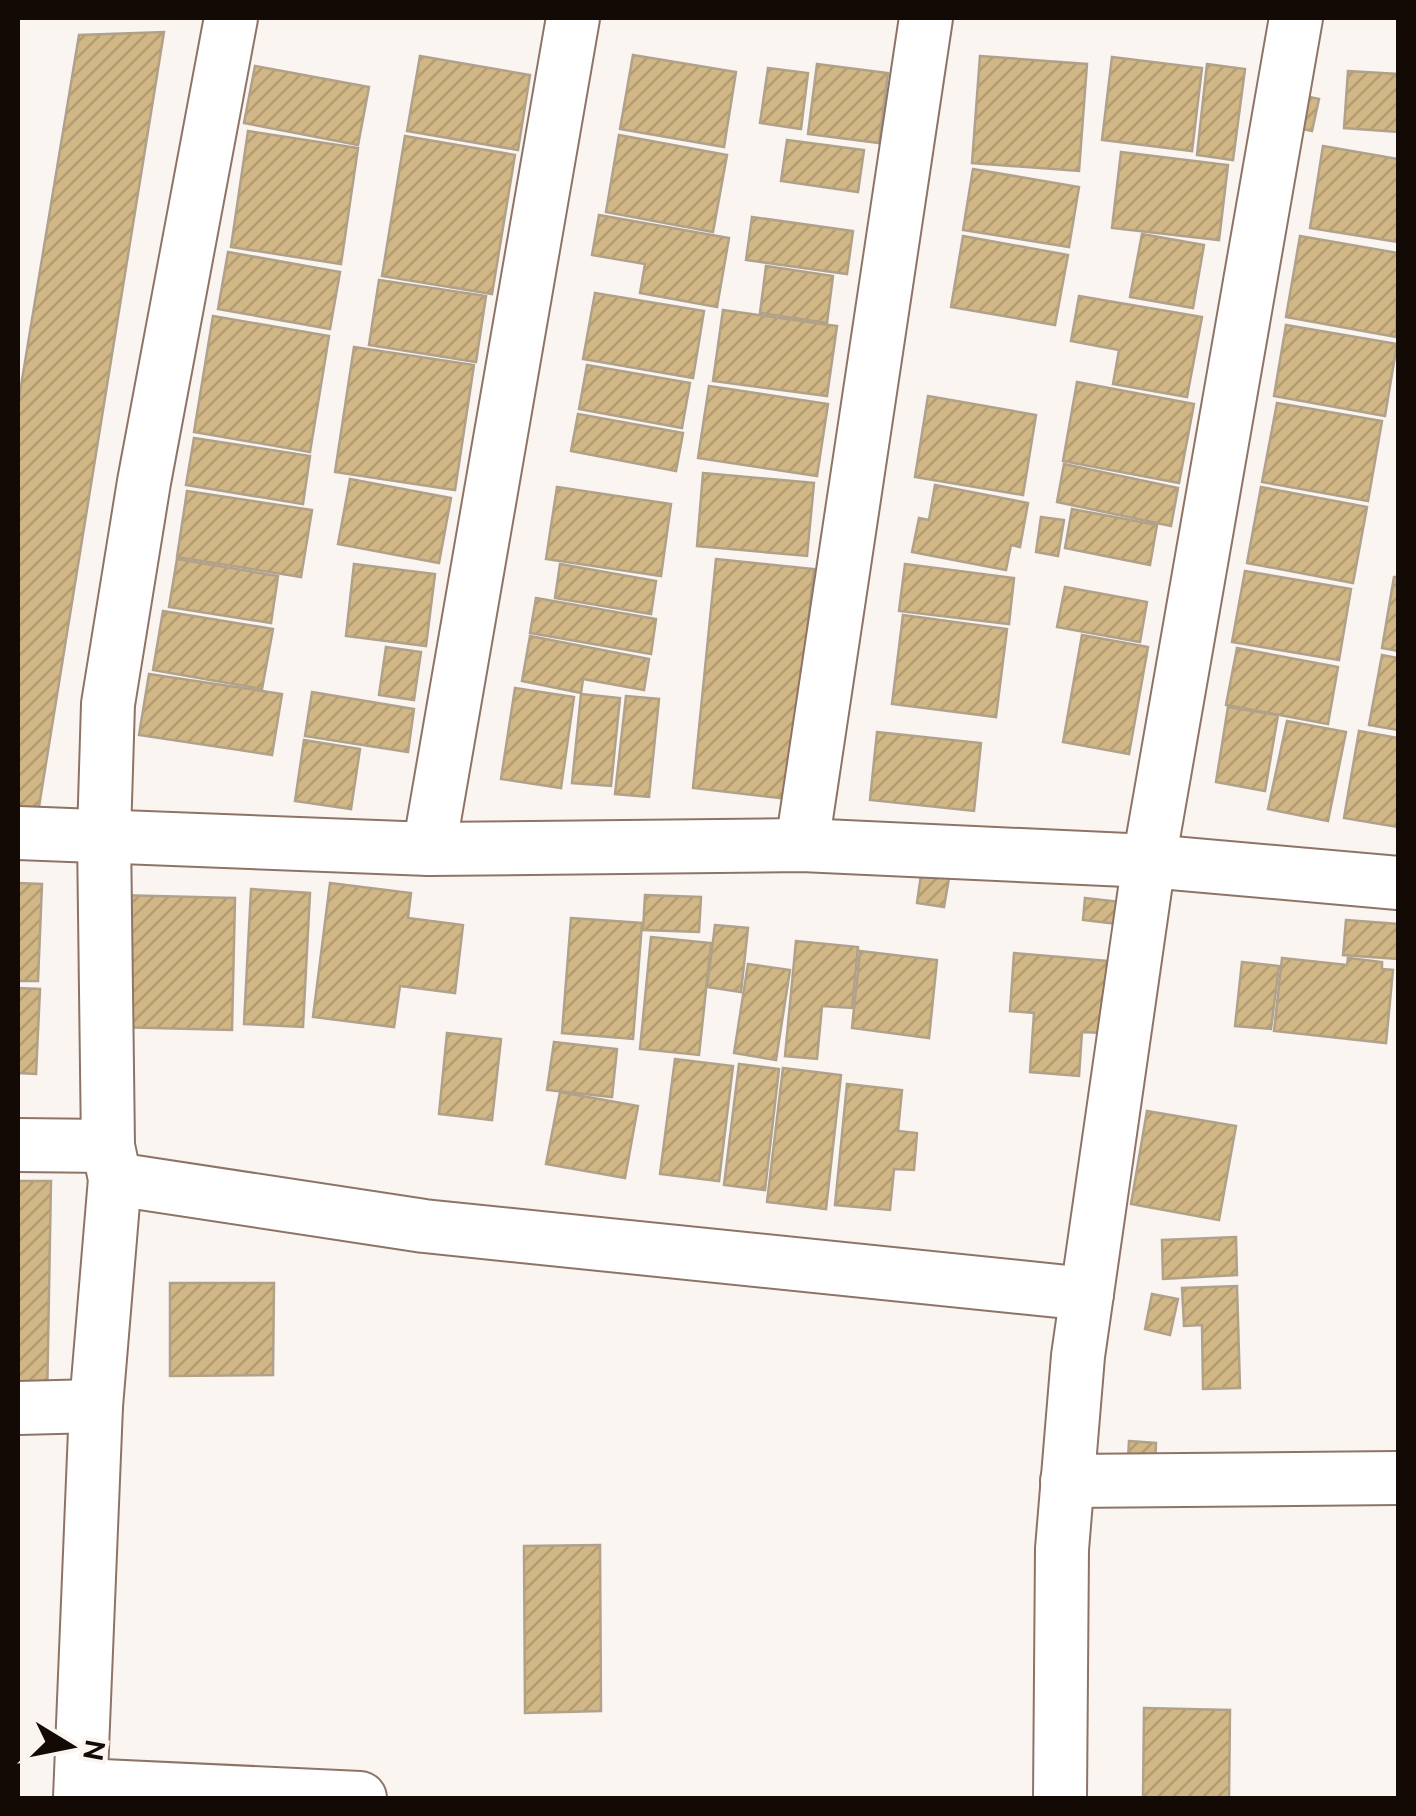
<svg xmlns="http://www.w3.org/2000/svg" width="1416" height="1816" font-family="Ubuntu,sans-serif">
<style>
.building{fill:url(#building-hatch);stroke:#b0a188;stroke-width:2.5}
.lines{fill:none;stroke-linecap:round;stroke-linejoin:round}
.minor-casing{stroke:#8e7466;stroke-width:56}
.minor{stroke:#fff;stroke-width:52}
</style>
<defs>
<pattern id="building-hatch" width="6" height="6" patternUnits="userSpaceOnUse" patternTransform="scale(2.5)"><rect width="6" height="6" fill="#d2b786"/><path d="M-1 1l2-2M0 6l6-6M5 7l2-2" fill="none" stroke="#b39c72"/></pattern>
</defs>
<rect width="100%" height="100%" fill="#faf5f1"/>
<g class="building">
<polygon points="164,32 37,819 18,816 18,404 79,35"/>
<polygon points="633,55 736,72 724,147 620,129"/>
<polygon points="420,56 530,75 518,150 407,131"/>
<polygon points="980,56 1087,64 1079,171 972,163"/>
<polygon points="1112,57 1202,68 1192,151 1102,140"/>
<polygon points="817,64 888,73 879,143 808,134"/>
<polygon points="1207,64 1245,69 1233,160 1197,155"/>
<polygon points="255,66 369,87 358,145 244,123"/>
<polygon points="768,68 808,73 801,129 760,123"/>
<polygon points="1348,71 1398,74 1398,132 1344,128"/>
<polygon points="1295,94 1319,99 1312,131 1289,126"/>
<polygon points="248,131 358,148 341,264 231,247"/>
<polygon points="619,135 727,155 713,232 606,212"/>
<polygon points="405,136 515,155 492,294 382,276"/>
<polygon points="787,140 864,150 858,192 781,181"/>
<polygon points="1323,146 1398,159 1398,242 1310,228"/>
<polygon points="1121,152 1228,165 1219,240 1112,228"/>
<polygon points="973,169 1079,187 1069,247 963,230"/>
<polygon points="599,215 729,238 717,307 640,293 645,264 592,255"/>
<polygon points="752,217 853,231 847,274 746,260"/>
<polygon points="1142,234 1204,245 1193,308 1130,297"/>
<polygon points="963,236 1068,255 1055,325 951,307"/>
<polygon points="1300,236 1398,253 1396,337 1286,317"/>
<polygon points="228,252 340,272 330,329 218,309"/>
<polygon points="766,266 833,276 827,323 760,313"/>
<polygon points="379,280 486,296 476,362 369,345"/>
<polygon points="595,293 704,311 693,378 583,359"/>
<polygon points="1079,296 1202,317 1187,397 1113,384 1119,350 1071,341"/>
<polygon points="723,310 837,326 827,396 713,381"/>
<polygon points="213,316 329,336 310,452 194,432"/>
<polygon points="1286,325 1397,344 1385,416 1274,396"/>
<polygon points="354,347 474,365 455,490 335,472"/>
<polygon points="587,365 690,383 682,428 579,409"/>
<polygon points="1077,382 1194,404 1179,483 1063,461"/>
<polygon points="709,386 828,404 817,476 698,458"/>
<polygon points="928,396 1036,415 1023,495 915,477"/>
<polygon points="1277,403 1382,421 1368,501 1262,482"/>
<polygon points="578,414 683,433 676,471 571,451"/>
<polygon points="194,438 310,456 303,504 186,485"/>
<polygon points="1064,464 1178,488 1171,526 1057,502"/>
<polygon points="703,473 814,483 807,556 697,546"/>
<polygon points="350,479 451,498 439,563 338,544"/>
<polygon points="935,485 1028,503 1020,547 1011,545 1006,570 912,552 919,518 929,520"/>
<polygon points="557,487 671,504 661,576 546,559"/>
<polygon points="1261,487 1367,507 1353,583 1247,563"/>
<polygon points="187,491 312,510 301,577 177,557"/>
<polygon points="1072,509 1157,525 1150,565 1065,548"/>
<polygon points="1041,517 1064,520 1058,556 1036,552"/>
<polygon points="177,559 278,576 271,623 169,607"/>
<polygon points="716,559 814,569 789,799 693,788"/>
<polygon points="354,564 435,574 426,646 346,636"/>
<polygon points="560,564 656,581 651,614 555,598"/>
<polygon points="905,564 1014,578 1009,624 899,611"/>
<polygon points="1245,571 1351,589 1339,660 1232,642"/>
<polygon points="1394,577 1398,577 1398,651 1382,648"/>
<polygon points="1065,587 1147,602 1140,642 1057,627"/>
<polygon points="536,598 656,619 651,654 530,633"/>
<polygon points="163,611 273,629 262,689 153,670"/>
<polygon points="903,615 1007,629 996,717 892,704"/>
<polygon points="1082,635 1148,647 1129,754 1063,742"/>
<polygon points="530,636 649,659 644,690 583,679 581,693 522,681"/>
<polygon points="386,647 421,652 414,700 379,695"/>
<polygon points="1237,648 1338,667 1328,724 1226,705"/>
<polygon points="1382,655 1398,658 1398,730 1369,725"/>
<polygon points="149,674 282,694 272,755 139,735"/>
<polygon points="515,688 574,697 561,788 501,779"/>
<polygon points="312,692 414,709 408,752 305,736"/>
<polygon points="581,694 620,698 611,786 572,783"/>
<polygon points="626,696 659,699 649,797 615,794"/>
<polygon points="1228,707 1278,715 1265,791 1216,782"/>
<polygon points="1287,721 1346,732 1328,821 1268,809"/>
<polygon points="1359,731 1398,738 1398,827 1344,818"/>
<polygon points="877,732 981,743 974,811 870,800"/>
<polygon points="304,740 360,749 351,809 295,801"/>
<polygon points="922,868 950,872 944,907 917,903"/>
<polygon points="18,883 42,884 38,981 18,981"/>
<polygon points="330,883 411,893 408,918 463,925 455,993 400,986 394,1027 313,1017"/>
<polygon points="251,889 310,893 303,1027 244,1024"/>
<polygon points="116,895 235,898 232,1030 113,1027"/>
<polygon points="645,895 701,897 699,932 643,930"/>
<polygon points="1085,898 1121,902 1118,924 1083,920"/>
<polygon points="571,918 642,923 633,1039 562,1033"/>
<polygon points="1346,920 1398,924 1397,959 1343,955"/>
<polygon points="715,925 748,928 741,992 707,987"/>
<polygon points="651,937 711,943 699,1055 640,1049"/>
<polygon points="796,941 858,947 852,1008 822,1006 817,1059 785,1056"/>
<polygon points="860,951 937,960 929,1038 852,1028"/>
<polygon points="1014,953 1107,961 1102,1033 1082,1032 1079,1076 1030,1072 1034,1013 1010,1011"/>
<polygon points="1282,958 1347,965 1348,958 1382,962 1382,969 1393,970 1386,1043 1274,1031"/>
<polygon points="1242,962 1279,966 1271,1029 1235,1026"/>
<polygon points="748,964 790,970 776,1060 734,1053"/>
<polygon points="18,988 40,989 36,1074 18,1073"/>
<polygon points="447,1033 501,1039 492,1120 439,1114"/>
<polygon points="554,1042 617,1049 612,1097 547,1090"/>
<polygon points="675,1059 733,1066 719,1181 660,1174"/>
<polygon points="739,1064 779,1069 765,1190 724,1185"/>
<polygon points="783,1068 841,1075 826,1209 767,1202"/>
<polygon points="847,1084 902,1090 898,1131 917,1133 914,1170 894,1169 890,1210 835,1205"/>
<polygon points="560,1092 638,1106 625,1178 546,1164"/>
<polygon points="1147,1111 1236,1126 1219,1220 1131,1204"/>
<polygon points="18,1181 51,1181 47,1403 18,1403"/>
<polygon points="1236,1237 1237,1275 1163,1279 1162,1240"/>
<polygon points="170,1283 274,1283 273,1375 170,1376"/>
<polygon points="1237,1286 1240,1388 1203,1389 1202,1325 1184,1326 1182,1288"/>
<polygon points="1152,1294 1178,1299 1170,1335 1145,1329"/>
<polygon points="1129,1441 1156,1443 1155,1463 1128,1460"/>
<polygon points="600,1545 601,1711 525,1713 524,1546"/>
<polygon points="1144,1708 1230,1710 1229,1798 1143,1798"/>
</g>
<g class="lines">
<g class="minor-casing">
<g id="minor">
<polyline points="18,833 429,849 802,845 1149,861 1398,883"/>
<polyline points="802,845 926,18"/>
<polyline points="429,849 573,18"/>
<polyline points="18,1145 108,1146"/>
<polyline points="115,1179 424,1226 1087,1294"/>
<polyline points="18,1408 96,1406"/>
<polyline points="1067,1481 1398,1478"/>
<polyline points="81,1785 360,1798"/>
<polyline points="80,1798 96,1406 115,1179 108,1146 104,835 108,704 144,482 231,18"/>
<polyline points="1060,1798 1062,1549 1078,1356 1149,861 1296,18"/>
</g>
</g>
<use href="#minor" class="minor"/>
</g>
<rect width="1416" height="1816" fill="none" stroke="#130a06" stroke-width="40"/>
<g transform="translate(70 1746) rotate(100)" stroke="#faf5f1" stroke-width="8" paint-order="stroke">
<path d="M0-8L18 38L0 25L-18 38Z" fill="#130a06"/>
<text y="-15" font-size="28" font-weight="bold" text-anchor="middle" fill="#130a06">N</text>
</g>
</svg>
